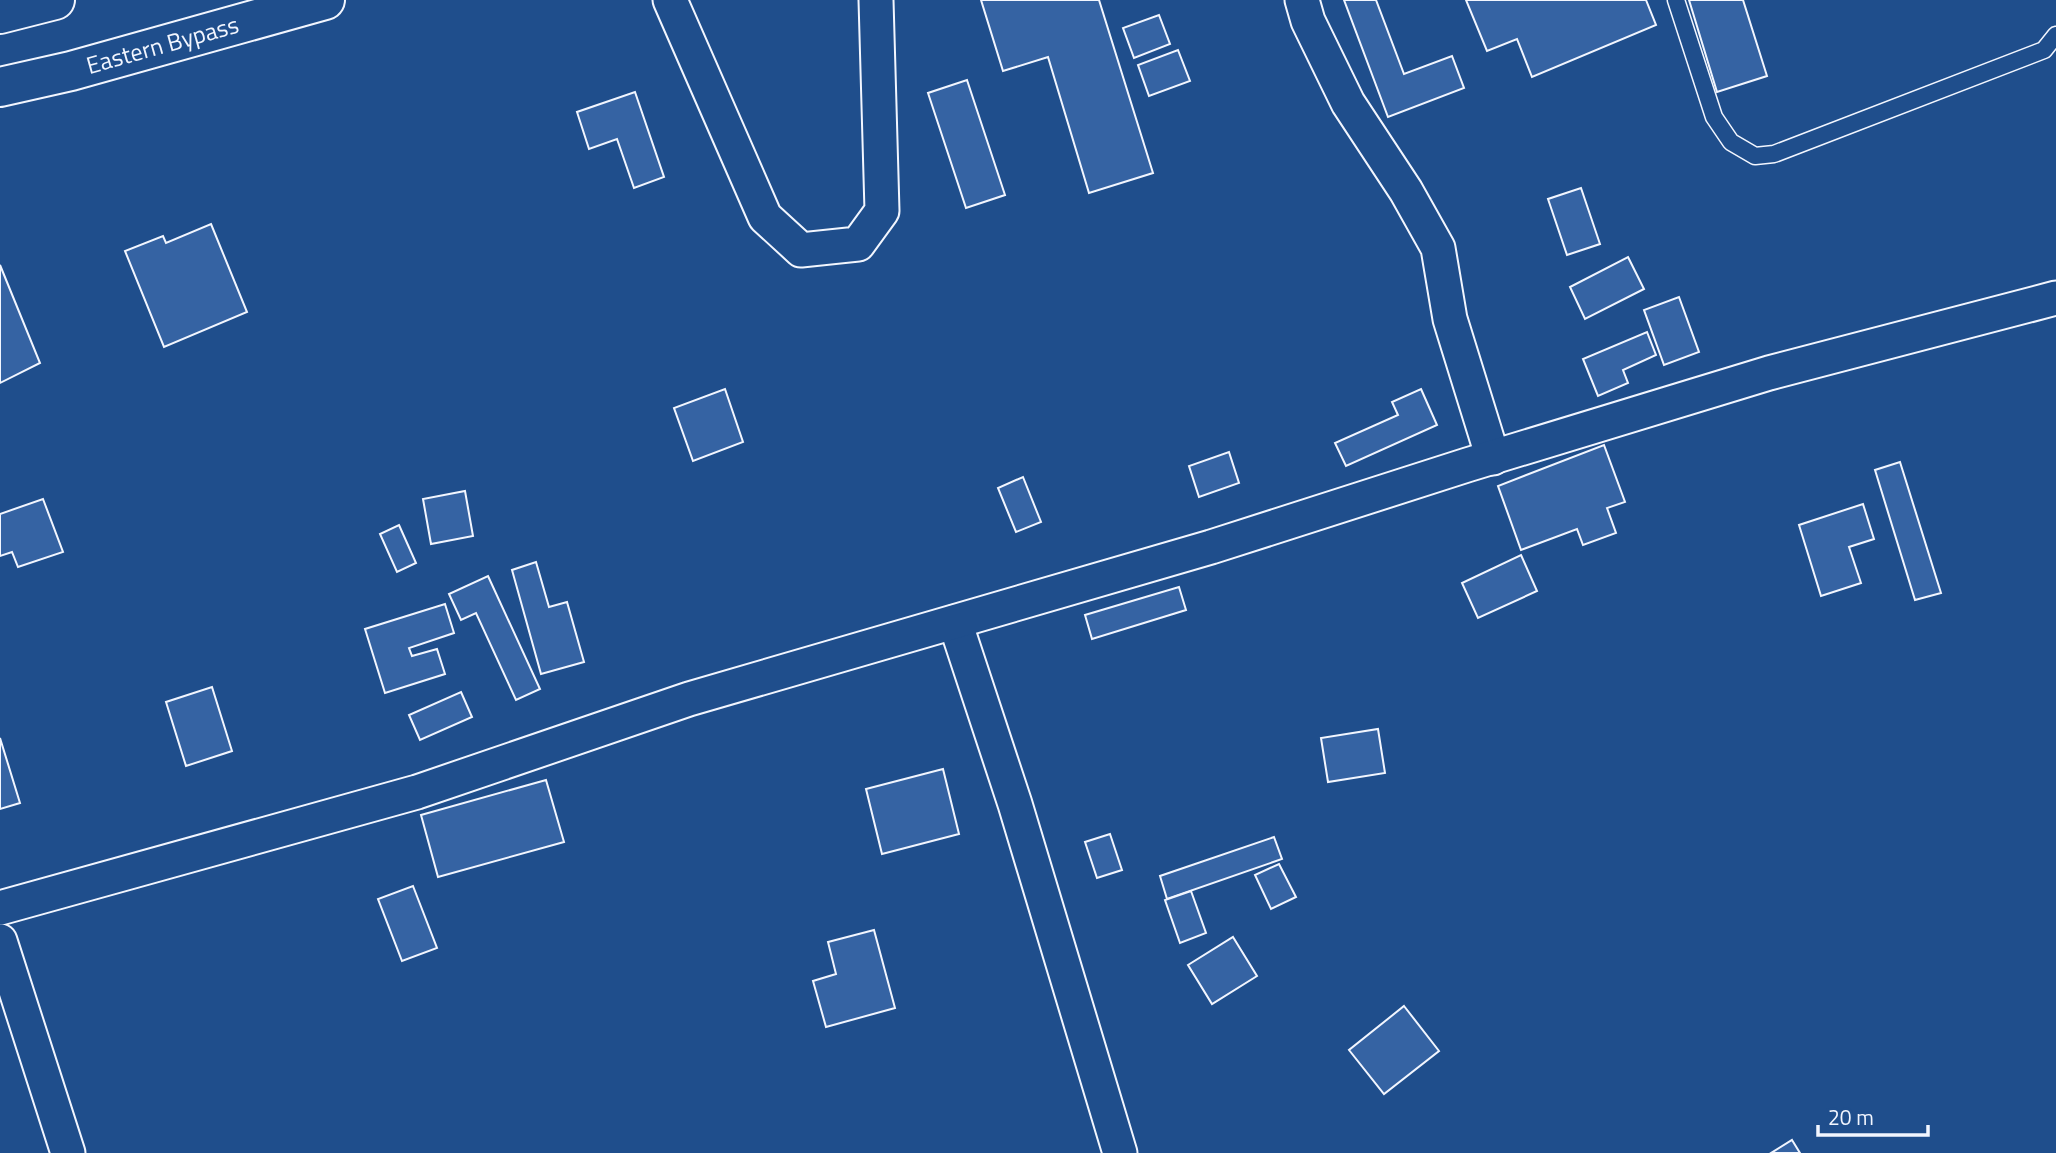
<svg xmlns="http://www.w3.org/2000/svg" width="2056" height="1153" font-family="'Titillium Web',sans-serif">
<style>
.building{fill:#3563a3;stroke:#f2f6ff;stroke-width:2}
.lines{fill:none;stroke-linecap:round;stroke-linejoin:round}
.lane-casing{stroke:#f2f6ff;stroke-width:19}
.street-casing{stroke:#f2f6ff;stroke-width:37}
.primary-casing{stroke:#f2f6ff;stroke-width:42}
.lane{stroke:#1f4e8c;stroke-width:16}
.street{stroke:#1f4e8c;stroke-width:33}
.primary{stroke:#1f4e8c;stroke-width:38}
.labels{text-anchor:middle;stroke-width:5;stroke-linejoin:round;paint-order:stroke}
.street-label{font-size:24px;fill:#f2f6ff;stroke:#1f4e8c}
</style>
<rect width="100%" height="100%" fill="#1f4e8c"/>
<g class="building">
<polygon points="981,0 1099,0 1153,173 1089,193 1048,57 1003,71"/>
<polygon points="1344,0 1376,0 1404,74 1452,56 1464,88 1388,117"/>
<polygon points="1466,0 1646,0 1656,25 1532,77 1517,39 1487,51"/>
<polygon points="1689,0 1743,0 1767,76 1717,92"/>
<polygon points="1159,15 1170,44 1134,58 1123,28"/>
<polygon points="1178,50 1190,81 1149,96 1138,65"/>
<polygon points="967,80 1005,195 966,208 928,93"/>
<polygon points="635,92 664,177 634,188 617,139 589,149 577,112"/>
<polygon points="1581,188 1600,244 1567,255 1548,199"/>
<polygon points="211,224 247,312 164,347 125,251 163,236 166,243"/>
<polygon points="1628,257 1644,289 1585,319 1570,287"/>
<polygon points="0,265 40,363 0,383"/>
<polygon points="1679,297 1699,352 1664,365 1644,310"/>
<polygon points="1647,332 1656,355 1623,370 1628,383 1598,396 1583,359"/>
<polygon points="725,389 743,442 693,461 674,408"/>
<polygon points="1421,389 1437,425 1346,466 1335,443 1398,415 1392,402"/>
<polygon points="1604,445 1625,502 1607,508 1616,533 1583,545 1577,529 1521,550 1498,486"/>
<polygon points="1229,452 1239,483 1199,497 1189,466"/>
<polygon points="1900,462 1941,593 1915,600 1875,470"/>
<polygon points="1023,477 1041,522 1016,532 998,488"/>
<polygon points="465,491 473,536 431,544 423,499"/>
<polygon points="43,499 63,552 18,567 12,552 0,556 0,514"/>
<polygon points="1863,504 1874,539 1849,547 1861,583 1821,596 1799,525"/>
<polygon points="399,525 416,563 397,572 380,534"/>
<polygon points="1521,555 1537,591 1478,618 1462,583"/>
<polygon points="536,562 549,607 567,602 584,662 541,674 512,570"/>
<polygon points="488,576 540,689 516,700 476,613 461,620 449,594"/>
<polygon points="1179,587 1186,610 1092,639 1085,615"/>
<polygon points="445,604 454,633 409,648 412,656 437,649 445,674 385,693 365,629"/>
<polygon points="212,687 232,751 186,766 166,702"/>
<polygon points="461,692 472,717 420,740 409,715"/>
<polygon points="1378,729 1385,773 1328,782 1321,738"/>
<polygon points="0,738 20,803 0,809"/>
<polygon points="943,769 959,834 882,854 866,789"/>
<polygon points="546,780 564,842 438,877 421,815"/>
<polygon points="1110,834 1122,870 1097,878 1085,842"/>
<polygon points="1274,837 1282,859 1167,899 1160,876"/>
<polygon points="1279,864 1296,897 1271,909 1255,875"/>
<polygon points="413,886 437,948 402,961 378,899"/>
<polygon points="1191,891 1206,933 1180,943 1165,900"/>
<polygon points="874,930 895,1008 826,1027 813,981 836,974 828,942"/>
<polygon points="1233,937 1257,976 1212,1004 1188,965"/>
<polygon points="1404,1006 1439,1051 1384,1094 1349,1050"/>
<polygon points="1792,1140 1800,1153 1771,1153"/>
</g>
<g class="lines">
<g class="lane-casing">
<polyline id="lane" points="1676,0 1714,117 1731,142 1755,156 1774,154 2044,50 2056,35"/>
</g>
<g class="street-casing">
<g id="street">
<polyline points="670,0 765,217 801,250 858,244 882,211 876,0"/>
<polyline points="1302,0 1308,21 1348,103 1406,191 1438,248 1450,319 1493,458"/>
<polyline points="955,622 1015,804 1120,1153"/>
<polyline points="0,908 417,792 689,699 1211,547 1467,465 1769,373 2056,298"/>
<polyline points="0,941 68,1153"/>
</g>
</g>
<g class="primary-casing">
<g id="primary">
<polyline points="0,14 55,0"/>
<path id="s1" d="M 0,87 L 71,71 L 325,0"/>
</g>
</g>
<use href="#lane" class="lane"/>
<use href="#street" class="street"/>
<use href="#primary" class="primary"/>
</g>
<g class="labels">
<g class="street-label">
<text dy="8" stroke="none"><textPath href="#s1" startOffset="168">Eastern Bypass</textPath></text>
</g>
</g>
<path d="M1818 1125v10h110v-10" fill="none" stroke="#f2f6ff" stroke-width="3.5"/>
<text x="1828" y="1125" font-size="21" fill="#f2f6ff" stroke="#1f4e8c" stroke-width="5" paint-order="stroke">20 m</text>
</svg>
